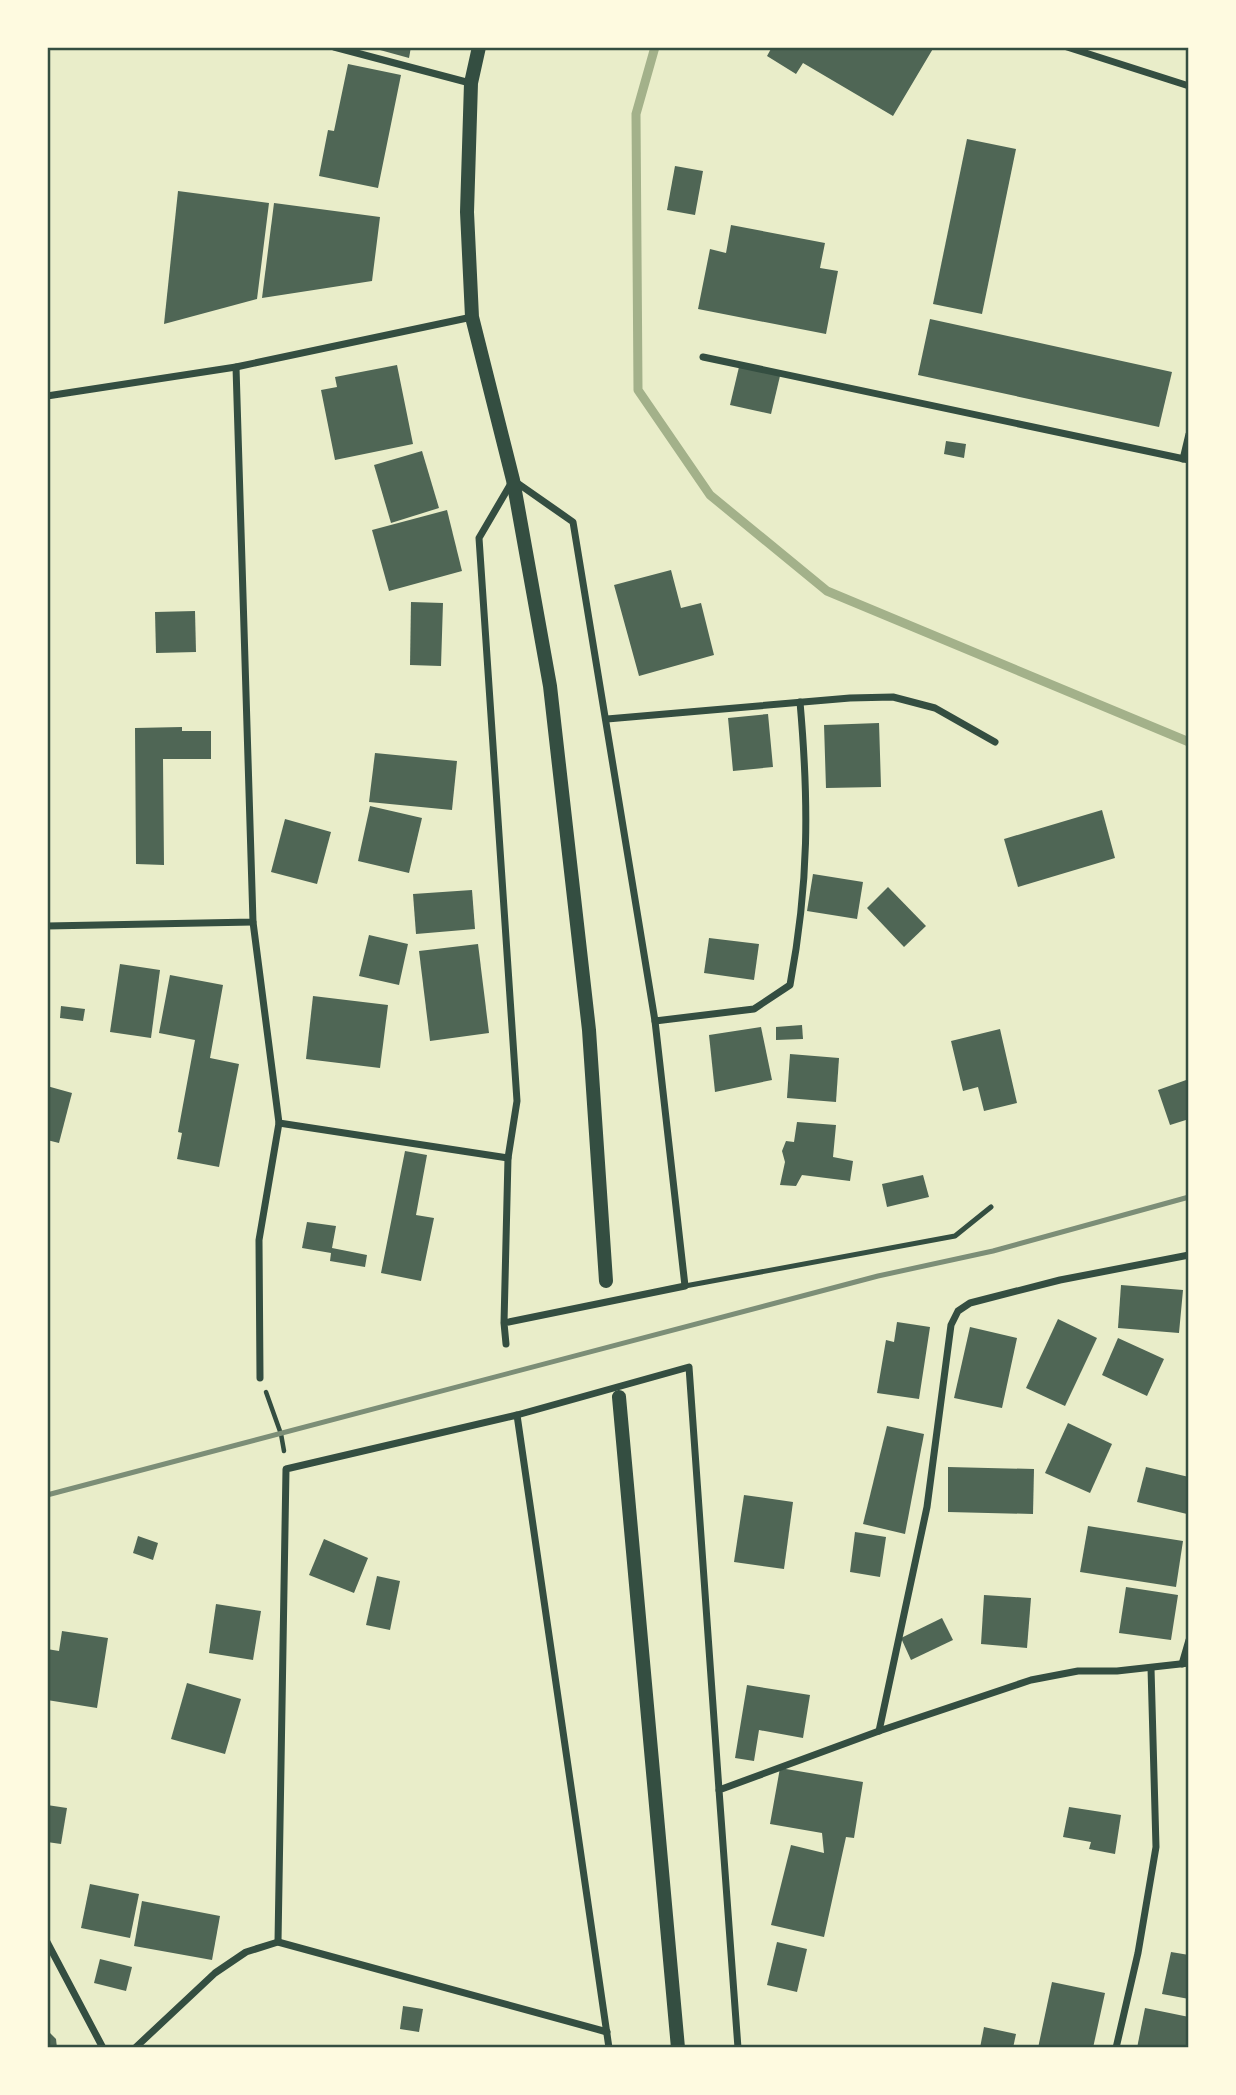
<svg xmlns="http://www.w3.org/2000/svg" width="1236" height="2095" font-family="'PT Sans',sans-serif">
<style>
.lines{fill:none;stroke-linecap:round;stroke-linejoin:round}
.stream{stroke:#a3b18a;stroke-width:9}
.building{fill:#4f6655}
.path{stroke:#344e41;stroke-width:4.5}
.service{stroke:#344e41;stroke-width:5}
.minor{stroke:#344e41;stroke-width:7}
.secondary{stroke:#344e41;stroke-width:14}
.rail{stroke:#7c8e77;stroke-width:5}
.neatline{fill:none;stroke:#344e41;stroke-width:2.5}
</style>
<rect width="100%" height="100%" fill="#e9edc9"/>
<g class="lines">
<polyline class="stream" points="655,47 636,114 638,390 710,495 827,591 1189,742"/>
</g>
<g class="building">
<polygon points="369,47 411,47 409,58"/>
<polygon points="772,47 934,47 893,116 803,63 796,74 767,56"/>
<polygon points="348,64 401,75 378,188 319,176 328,130 334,131"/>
<polygon points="967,139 1016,149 982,314 933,304"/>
<polygon points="675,166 703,171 695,215 667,210"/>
<polygon points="178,191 269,203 257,299 164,324"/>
<polygon points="274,203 380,217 372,281 262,298"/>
<polygon points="731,225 825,243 820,268 838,271 826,334 698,309 710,249 726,253"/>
<polygon points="930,319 1172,372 1159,427 918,375"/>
<polygon points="397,365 413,444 335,460 321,390 337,387 335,377"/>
<polygon points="739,367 780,376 771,414 730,405"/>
<polygon points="946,441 966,444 964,458 944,454"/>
<polygon points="422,451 439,508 391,523 374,465"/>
<polygon points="447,510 462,571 389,591 372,530"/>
<polygon points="671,570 681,608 701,603 714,655 639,676 614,585"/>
<polygon points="411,602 443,603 441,666 410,665"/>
<polygon points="195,611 196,652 156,653 155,612"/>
<polygon points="768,714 773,767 733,771 728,718"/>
<polygon points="879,723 881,787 826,788 824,725"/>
<polygon points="182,727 182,731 211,731 211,759 163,759 164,865 136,864 135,728"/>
<polygon points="375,753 457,761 452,810 369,802"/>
<polygon points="370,806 422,818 409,873 358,861"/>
<polygon points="1102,810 1115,858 1018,887 1004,839"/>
<polygon points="285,819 331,832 317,884 271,872"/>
<polygon points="813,874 863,882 857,919 807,911"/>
<polygon points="888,887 926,926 904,947 867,908"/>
<polygon points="472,890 475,929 416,934 413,894"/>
<polygon points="369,935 408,944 399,985 359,976"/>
<polygon points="709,938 759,944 754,980 704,973"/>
<polygon points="478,944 489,1033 430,1041 419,951"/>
<polygon points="120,964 160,970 151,1038 110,1032"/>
<polygon points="170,975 223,985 210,1058 239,1064 219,1167 177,1159 182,1133 178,1132 195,1040 159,1033"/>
<polygon points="313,996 388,1005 380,1068 306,1059"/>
<polygon points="61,1006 85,1009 83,1021 60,1018"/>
<polygon points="802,1025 803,1039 776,1040 776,1027"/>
<polygon points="761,1027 772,1080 715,1092 709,1035"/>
<polygon points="1000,1029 1017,1103 984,1111 978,1087 963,1091 951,1041"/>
<polygon points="790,1054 839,1058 836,1102 787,1098"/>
<polygon points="1189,1079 1189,1119 1170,1125 1158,1090"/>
<polygon points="47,1086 72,1093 59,1143 47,1140"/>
<polygon points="797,1122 836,1125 833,1157 853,1161 850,1181 802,1175 796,1186 780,1185 785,1162 782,1151 786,1141 794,1142"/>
<polygon points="405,1151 427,1155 416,1215 434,1218 421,1281 381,1273"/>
<polygon points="923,1175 929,1197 887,1207 882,1184"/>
<polygon points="307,1222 336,1226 332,1248 367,1255 365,1267 330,1261 331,1253 302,1248"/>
<polygon points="1121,1285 1183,1290 1179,1333 1118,1328"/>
<polygon points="1058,1319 1097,1338 1065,1406 1026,1388"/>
<polygon points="897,1322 930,1327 919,1399 877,1393 886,1340 894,1342"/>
<polygon points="970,1327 1017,1338 1002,1408 954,1398"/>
<polygon points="1118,1338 1164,1359 1147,1396 1102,1375"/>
<polygon points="1068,1423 1112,1444 1090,1493 1045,1473"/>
<polygon points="887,1426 924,1434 905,1534 863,1524"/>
<polygon points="948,1467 1034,1469 1033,1514 948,1512"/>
<polygon points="1146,1467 1189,1477 1187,1514 1137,1502"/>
<polygon points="744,1495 793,1502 784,1569 734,1562"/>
<polygon points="1088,1526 1183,1541 1176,1587 1080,1572"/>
<polygon points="855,1532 886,1537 880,1577 850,1572"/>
<polygon points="138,1536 158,1543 153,1560 133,1553"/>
<polygon points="324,1539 368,1558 354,1593 309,1575"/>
<polygon points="377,1576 400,1581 390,1630 366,1625"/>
<polygon points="1126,1587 1178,1595 1171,1640 1119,1633"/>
<polygon points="984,1595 1031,1598 1027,1648 981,1644"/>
<polygon points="216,1604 261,1611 253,1660 209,1653"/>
<polygon points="942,1618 953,1640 911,1660 901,1638"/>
<polygon points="62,1631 108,1638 97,1708 47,1700 47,1649 59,1651"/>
<polygon points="187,1683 241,1699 225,1754 171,1739"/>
<polygon points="747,1685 810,1695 803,1738 759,1730 754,1761 735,1758"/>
<polygon points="780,1768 863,1782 854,1838 846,1837 824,1937 771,1925 791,1845 824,1853 822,1833 770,1824"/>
<polygon points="47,1805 67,1808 61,1844 47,1842"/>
<polygon points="1069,1807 1121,1815 1115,1854 1089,1849 1091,1842 1063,1837"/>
<polygon points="90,1884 139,1894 130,1938 81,1928"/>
<polygon points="142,1901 220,1916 212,1960 134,1946"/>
<polygon points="777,1942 807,1949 797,1992 767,1985"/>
<polygon points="1171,1952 1189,1955 1189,1999 1162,1994"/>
<polygon points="100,1959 132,1967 126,1991 94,1983"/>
<polygon points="1052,1982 1105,1993 1093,2048 1038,2048"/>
<polygon points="403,2006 423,2009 419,2032 400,2029"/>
<polygon points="1145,2008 1189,2017 1189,2048 1137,2048"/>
<polygon points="984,2027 1016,2034 1013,2048 980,2048"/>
<polygon points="47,2030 56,2039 57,2048 47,2048"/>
</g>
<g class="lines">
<polyline class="path" points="266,1392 281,1434 284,1451"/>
<polyline class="service" points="685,1286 955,1236 991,1207"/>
<g class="minor">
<polyline points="334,47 470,83"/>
<polyline points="1067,47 1189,86"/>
<polyline points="703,357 1189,460"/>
<polyline points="47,396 236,367 472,317"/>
<polyline points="1183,459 1189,434"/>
<polyline points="607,719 850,698 893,697 935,708 995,742"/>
<polyline points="253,922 279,1123 508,1158"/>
<polyline points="47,926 253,922 236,367"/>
<path d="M 655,1021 L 754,1009 L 790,985 C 809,883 809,804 800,702"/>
<polyline points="504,1323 685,1286 655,1021 573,522 513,480 479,538 517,1101 508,1158 504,1323 506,1344"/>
<polyline points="260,1378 259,1240 279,1123"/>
<polyline points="517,1415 689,1367 719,1790"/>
<polyline points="1182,1664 1189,1640"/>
<polyline points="879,1731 927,1507 951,1325 958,1311 970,1303 1060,1280 1189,1255"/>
<polyline points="47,1942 103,2048"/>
<polyline points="278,1942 286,1469 517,1415 609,2048"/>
<polyline points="135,2048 215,1973 246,1952 278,1942 607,2032"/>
<polyline points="738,2048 719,1790 879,1731 1031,1680 1078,1671 1117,1671 1189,1663"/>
<polyline points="1116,2048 1138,1953 1156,1847 1151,1668"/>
</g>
<g class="secondary">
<polyline points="479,47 471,83 467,212 472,317 513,480 550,686 589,1030 606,1281"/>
<polyline points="619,1397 678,2048"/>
</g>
<polyline class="rail" points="47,1495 878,1276 993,1251 1189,1197"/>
</g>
<rect width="1236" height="2095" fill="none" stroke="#fefae0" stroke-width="98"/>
<rect x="49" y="49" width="1138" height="1997" class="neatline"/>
</svg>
